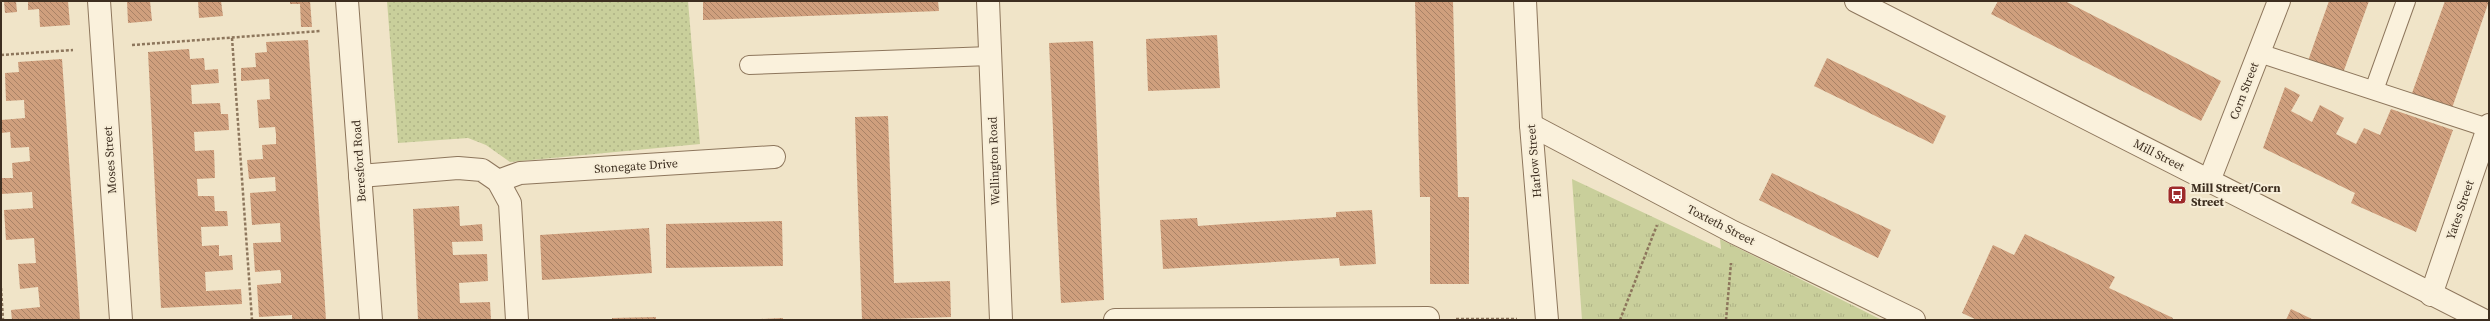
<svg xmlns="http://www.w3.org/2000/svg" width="2490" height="321" font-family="'Source Serif 4',serif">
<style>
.grass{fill:url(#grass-dots)}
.park{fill:url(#park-tufts)}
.building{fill:url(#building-back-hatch)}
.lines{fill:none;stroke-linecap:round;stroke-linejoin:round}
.service-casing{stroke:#8d765c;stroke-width:20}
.minor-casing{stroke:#8d765c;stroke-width:24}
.path{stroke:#8d765c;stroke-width:2.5;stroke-dasharray:3 2;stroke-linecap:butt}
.service{stroke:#faf1dc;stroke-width:18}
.minor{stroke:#faf1dc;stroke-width:22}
.labels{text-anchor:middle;stroke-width:4;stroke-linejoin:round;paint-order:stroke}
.street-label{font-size:12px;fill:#3d2e20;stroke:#f7eed8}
.poi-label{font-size:12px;font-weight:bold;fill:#3d2e20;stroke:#f7eed8;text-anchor:start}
</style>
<defs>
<pattern id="grass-dots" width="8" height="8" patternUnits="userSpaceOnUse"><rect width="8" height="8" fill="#c9cf9b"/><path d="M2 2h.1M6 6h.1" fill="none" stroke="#aeb285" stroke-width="1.8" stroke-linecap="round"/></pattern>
<pattern id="park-tufts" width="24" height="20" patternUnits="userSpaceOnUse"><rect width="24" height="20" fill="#c9cf9b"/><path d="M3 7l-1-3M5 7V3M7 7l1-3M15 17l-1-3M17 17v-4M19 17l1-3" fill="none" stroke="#aeb285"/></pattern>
<pattern id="building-back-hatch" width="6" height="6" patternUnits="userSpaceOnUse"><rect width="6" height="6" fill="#cf9f7d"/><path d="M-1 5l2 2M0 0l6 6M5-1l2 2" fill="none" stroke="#a98266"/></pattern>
</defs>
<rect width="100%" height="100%" fill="#f0e4c8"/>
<polygon class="grass" points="387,1 688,1 700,144 510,162 486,145 468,138 398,143"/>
<polygon class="park" points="1572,179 1721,249 1720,239 1882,320 1582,320"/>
<g class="building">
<polygon points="4,1 16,1 17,12 5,13"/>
<polygon points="28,1 68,1 70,25 40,27 39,9 28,10"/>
<polygon points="127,1 150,1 152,21 128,23"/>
<polygon points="198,1 221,1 223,16 199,18"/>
<polygon points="290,1 310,1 312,27 301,27 300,4 290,4"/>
<polygon points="703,1 938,1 939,11 703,20"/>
<polygon points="1415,1 1453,1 1458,197 1469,197 1469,284 1430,284 1430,197 1420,197"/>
<polygon points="1998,1 2065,1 2221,81 2201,121 1991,14"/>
<polygon points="2329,1 2369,1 2343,73 2308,61"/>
<polygon points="2445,1 2489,1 2451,111 2411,96"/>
<polygon points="1217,35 1220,88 1148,91 1146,39"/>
<polygon points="308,40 326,320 292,320 292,315 259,317 257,285 281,283 281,274 280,270 255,272 253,243 281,242 280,223 252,225 250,193 276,191 275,177 249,179 247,160 263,159 262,145 276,144 276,134 275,127 259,128 257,100 270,99 269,79 241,81 241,68 256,67 255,53 267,52 266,42"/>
<polygon points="1093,41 1104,300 1061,303 1049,43"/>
<polygon points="189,49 190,59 204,58 205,70 218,69 219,83 191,85 192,104 220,103 221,114 228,114 229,130 194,132 195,151 214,150 215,178 197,179 198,196 214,196 215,211 227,211 228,226 201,227 202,246 219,245 219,256 232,255 233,270 205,272 206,291 241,289 242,304 161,308 148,52"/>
<polygon points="1827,58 1946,116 1933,144 1814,86"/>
<polygon points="62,59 80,320 12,320 11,310 40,307 38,287 20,289 18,264 36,263 34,238 6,240 4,210 33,208 32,192 1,194 1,178 13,178 12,163 30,161 29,147 11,148 10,132 1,133 1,120 25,118 24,100 6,101 5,73 19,72 18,62"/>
<polygon points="2285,87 2300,95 2291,111 2312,122 2320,105 2344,118 2336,134 2356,144 2364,128 2380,135 2391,109 2453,130 2416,232 2351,203 2355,193 2263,148"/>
<polygon points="888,116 894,283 950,281 951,317 862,320 855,117"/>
<polygon points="1772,173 1891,230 1878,258 1759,200"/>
<polygon points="459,206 460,226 482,224 483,241 452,242 453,255 487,254 488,281 459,283 460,303 490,302 491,320 418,320 413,209"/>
<polygon points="1372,210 1376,264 1340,266 1339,258 1163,269 1160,220 1197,218 1198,226 1225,224 1336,217 1336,212"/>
<polygon points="782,221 783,266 666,268 666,224"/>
<polygon points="649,228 652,273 542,280 540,235"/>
<polygon points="2025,234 2115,277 2109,288 2173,318 2172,320 1977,320 1962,313 1993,245 2014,255"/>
<polygon points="2291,309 2314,320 2286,320"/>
<polygon points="656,317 656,320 612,320 612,318"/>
<polygon points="783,318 783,320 760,320 760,319"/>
</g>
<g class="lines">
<g class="service-casing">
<g id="service">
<polyline points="2259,53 2488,128"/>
<polyline points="749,65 990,56"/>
<polyline points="2374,90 2406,1"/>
</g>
</g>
<g class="minor-casing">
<g id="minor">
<polyline points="99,1 121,320"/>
<polyline points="347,1 371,320"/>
<polyline points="988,1 1001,320"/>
<polyline points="1525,1 1531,125 1547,320"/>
<polyline points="1856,1 2483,320"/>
<polyline points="1531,125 1733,232 1914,320"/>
<polyline points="360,176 458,168 482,170 498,181 510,203 517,320"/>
<polyline points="498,181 520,173 774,157"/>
<polyline points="2209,181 2279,1"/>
<polyline points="2431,295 2489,125"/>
<polyline points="1115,320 1428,318"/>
</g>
</g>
<g class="path">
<polyline points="232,38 252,320"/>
<polyline points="132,45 320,31"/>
<polyline points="1,55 73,50"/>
<polyline points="1,288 3,320"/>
<polyline points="1456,319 1517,319"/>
<polyline points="1620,320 1657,225"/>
<polyline points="1726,320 1731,263"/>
</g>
<use href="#service" class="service"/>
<use href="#minor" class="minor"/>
</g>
<defs>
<g id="bus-square" transform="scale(1)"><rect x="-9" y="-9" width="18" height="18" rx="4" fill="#9e2a2b" stroke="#f7eed8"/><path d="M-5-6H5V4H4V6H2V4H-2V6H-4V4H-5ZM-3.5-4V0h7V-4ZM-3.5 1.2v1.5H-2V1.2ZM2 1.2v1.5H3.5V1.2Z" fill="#fff"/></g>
</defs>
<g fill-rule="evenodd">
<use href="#bus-square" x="2177" y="195"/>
</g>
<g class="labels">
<g class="street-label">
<text transform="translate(2244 91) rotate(-69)" y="4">Corn Street</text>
<text transform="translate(2159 155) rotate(27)" y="4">Mill Street</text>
<text transform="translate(110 160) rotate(-94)" y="4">Moses Street</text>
<text transform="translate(359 161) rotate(-94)" y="4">Beresford Road</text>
<text transform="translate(994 161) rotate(-92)" y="4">Wellington Road</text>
<text transform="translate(1534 161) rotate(-95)" y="4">Harlow Street</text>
<text transform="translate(636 166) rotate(-4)" y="4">Stonegate Drive</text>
<text transform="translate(2460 210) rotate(-71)" y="4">Yates Street</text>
<text transform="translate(1721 225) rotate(27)" y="4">Toxteth Street</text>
</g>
<g class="poi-label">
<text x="2191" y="192">Mill Street/Corn<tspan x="2191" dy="14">Street</tspan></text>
</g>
</g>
<rect width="2490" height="321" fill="none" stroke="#3d2e20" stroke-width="4"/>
</svg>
